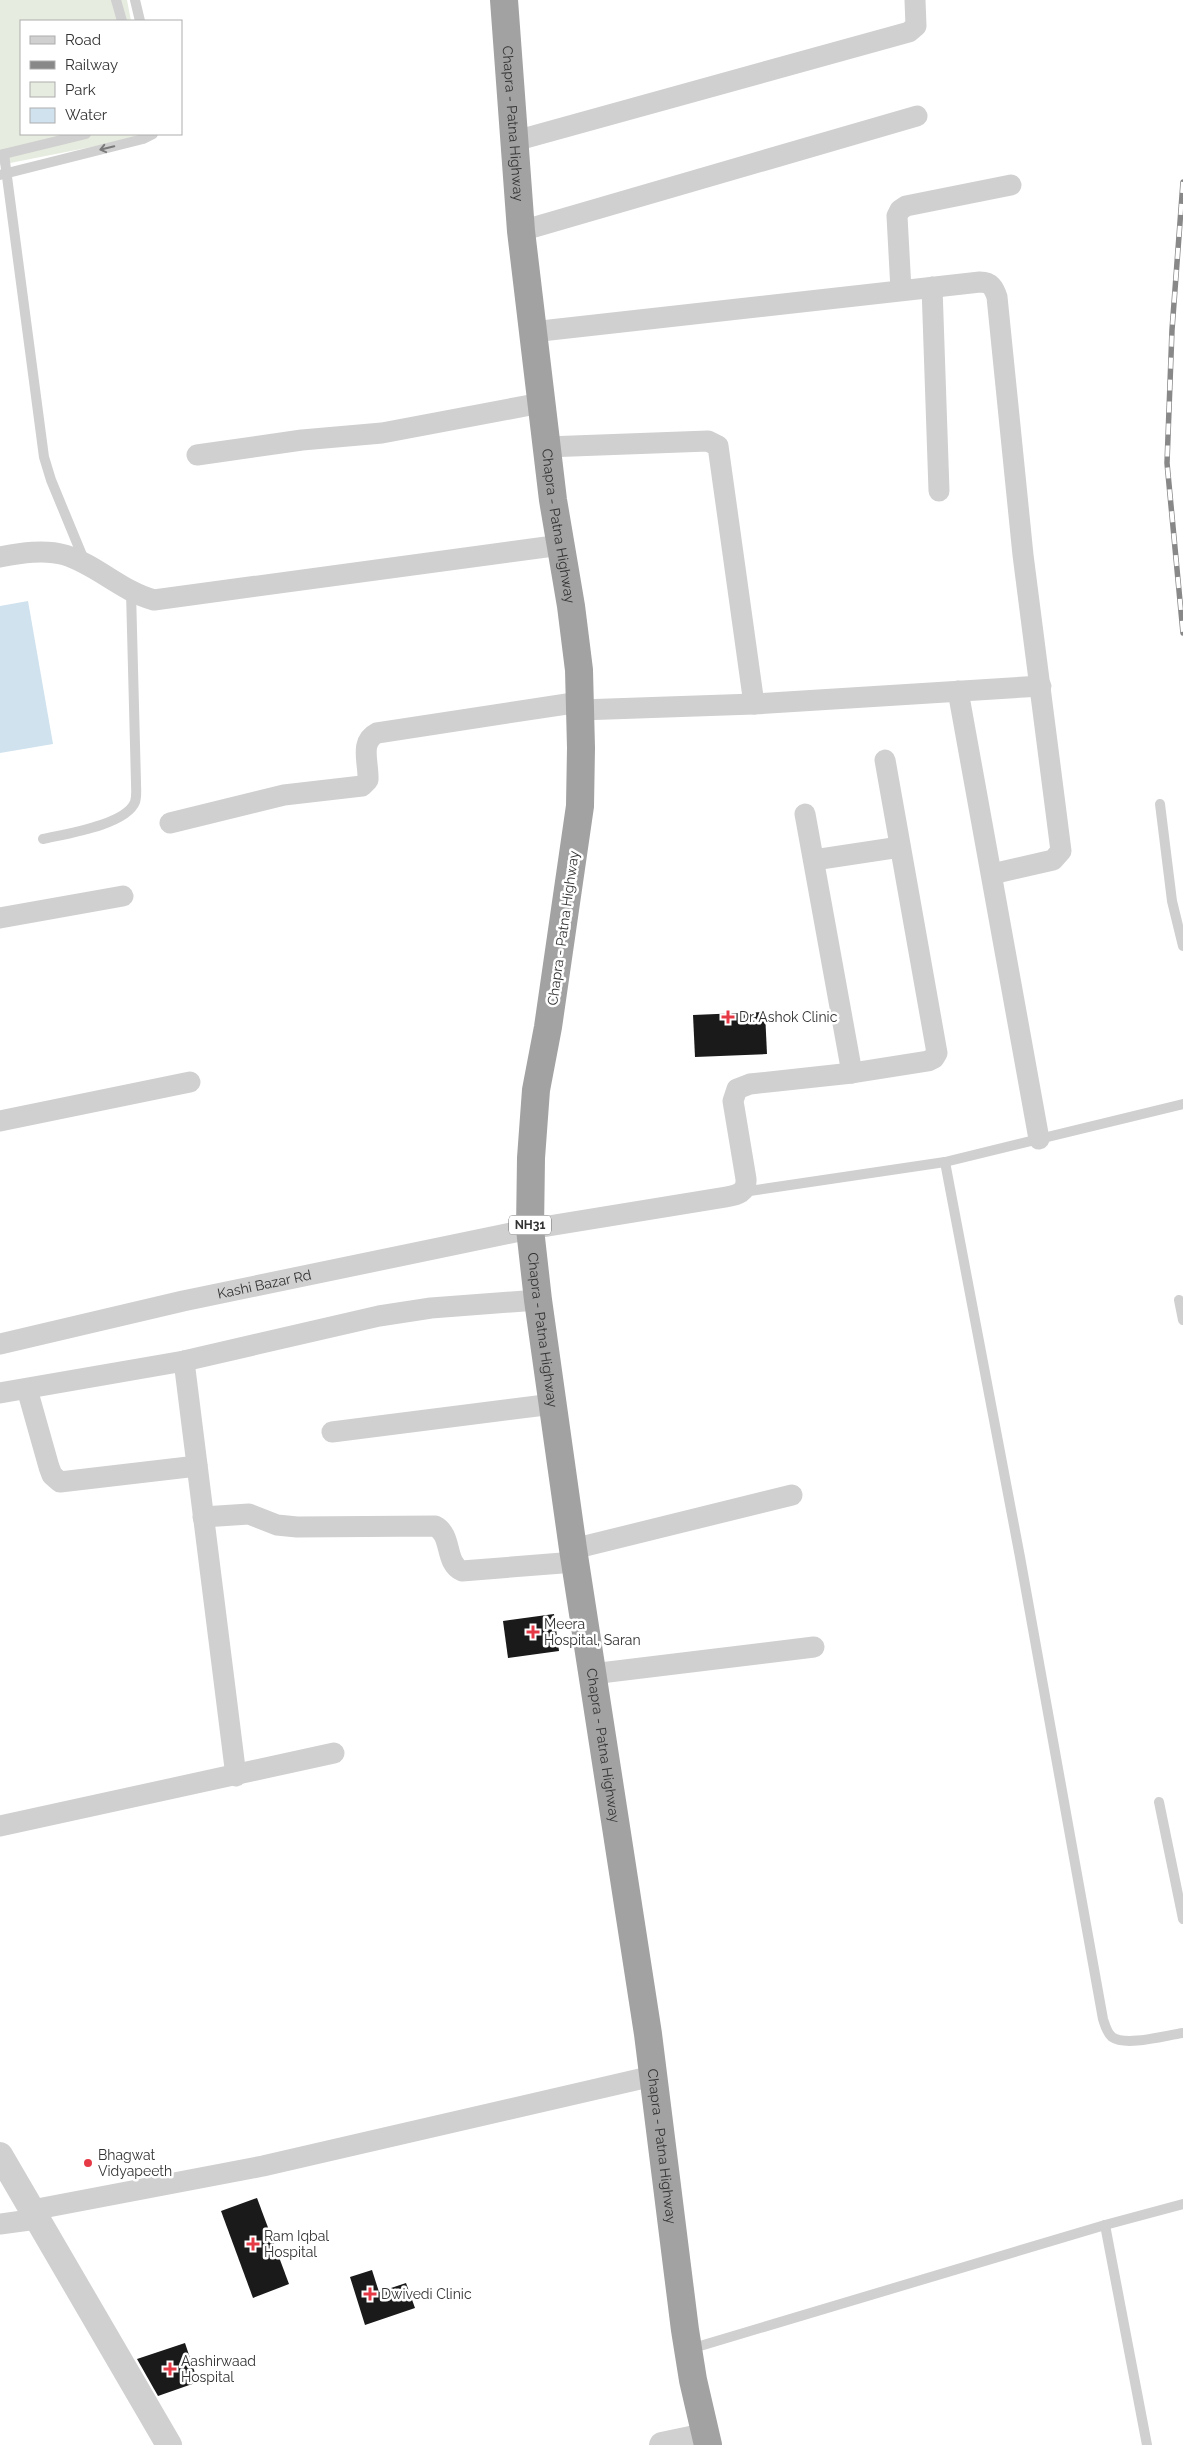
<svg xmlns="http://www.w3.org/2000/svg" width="1183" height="2445" font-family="Raleway,sans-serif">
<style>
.green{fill:#e6ecdf}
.water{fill:#cfe2ee}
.building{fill:#1a1a1a}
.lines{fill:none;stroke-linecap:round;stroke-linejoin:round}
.service{stroke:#d0d0d0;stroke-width:10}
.minor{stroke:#d0d0d0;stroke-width:21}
.tertiary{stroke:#d0d0d0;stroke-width:26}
.trunk{stroke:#a2a2a2;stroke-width:28}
.rail-casing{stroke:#888;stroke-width:5.5}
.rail{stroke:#fff;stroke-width:4;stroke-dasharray:11;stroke-linecap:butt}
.oneway{stroke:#7a7a7a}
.poi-dot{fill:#e63946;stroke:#fff;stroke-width:2}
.labels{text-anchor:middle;stroke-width:5;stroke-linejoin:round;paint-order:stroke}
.shield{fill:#fff;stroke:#707070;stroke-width:1}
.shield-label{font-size:12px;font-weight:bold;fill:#333}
.street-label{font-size:14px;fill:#333;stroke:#fff}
.poi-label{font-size:14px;fill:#333;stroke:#fff;text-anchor:start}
</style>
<rect width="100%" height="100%" fill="#fff"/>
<polygon class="green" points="0,0 127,0 131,21 21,21 21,134 152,135 0,165"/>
<polygon class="water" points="28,601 53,744 0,753 0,606"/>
<g class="building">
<polygon points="765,1012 767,1054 695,1057 693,1015"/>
<polygon points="554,1614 559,1651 508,1658 503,1621"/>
<polygon points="257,2198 289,2284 253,2298 221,2211"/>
<polygon points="372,2270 379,2292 406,2283 415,2308 365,2325 350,2277"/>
<polygon points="185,2343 198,2382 158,2396 137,2359"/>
</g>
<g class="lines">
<g class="service">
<polyline points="116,0 122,21"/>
<polyline points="135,0 140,21"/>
<polyline points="4,154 44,457 51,480 84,560"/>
<polyline points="0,155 86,134"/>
<polyline points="0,175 143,139 153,134"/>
<polyline points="1160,804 1172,901 1183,946"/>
<path d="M 43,839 C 65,834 126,825 135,802 C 137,796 136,789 136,783 L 131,592"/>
<path d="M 945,1162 L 1020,1557 L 1103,2019 C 1105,2025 1107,2033 1112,2037 C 1126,2047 1167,2035 1183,2033"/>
<polyline points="743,1192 945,1162 1183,1104"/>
<polyline points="1179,1300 1183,1320"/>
<polyline points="1159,1802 1183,1919"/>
<polyline points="1105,2225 1147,2445"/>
<polyline points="690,2349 1105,2225 1183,2204"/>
</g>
<g class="minor">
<polyline points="515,141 909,32 916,26 915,0"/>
<polyline points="521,231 917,116"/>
<polyline points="932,287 939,491"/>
<polyline points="901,290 897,216 900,210 906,206 1011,185"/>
<path d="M 532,332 L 980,282 C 991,282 994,288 997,297 L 1023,555 L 1061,851 L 1053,860 L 992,874"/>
<polyline points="546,447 708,441 718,446 754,704"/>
<polyline points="197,455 302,440 382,433 541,403"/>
<path d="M 0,557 C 21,553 44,549 65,555 C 97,565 121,591 154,600 L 561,545"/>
<polyline points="958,691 1039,1139"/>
<polyline points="580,710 754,704 1041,686"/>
<polyline points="805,814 852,1073"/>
<path d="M 170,823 L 284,795 L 362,786 L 368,780 C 369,763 359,742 377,733 L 580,702"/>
<polyline points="814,860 900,847"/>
<polyline points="0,918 123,896"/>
<polyline points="0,1121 190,1082"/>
<path id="s1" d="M 0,1344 L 183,1301 L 530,1229 L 726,1197 C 737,1195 747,1193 746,1179 L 733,1101 L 737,1089 L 750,1084 L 852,1073 L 928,1061 L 934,1058 L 937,1053 L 885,760"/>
<polyline points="184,1361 236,1776"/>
<polyline points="27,1389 49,1467 52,1475 60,1482 197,1466"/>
<polyline points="0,1393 184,1361 379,1316 431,1308 538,1300"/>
<polyline points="332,1432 553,1404"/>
<path d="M 203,1517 L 249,1514 L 277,1525 L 297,1527 L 435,1526 C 453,1535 444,1563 462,1571 L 575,1562"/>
<polyline points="573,1549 792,1495"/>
<polyline points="592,1674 814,1647"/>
<polyline points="0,1826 334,1753"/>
<polyline points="32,2210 263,2166 653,2076"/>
<polyline points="0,2224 37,2219"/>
</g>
<g class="tertiary">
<polyline points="0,2155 169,2445"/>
<polyline points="662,2445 705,2436"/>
</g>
<path class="trunk" id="s2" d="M 504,0 L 521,231 L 553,500 L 571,606 L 579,670 L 581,748 L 580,806 L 548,1027 L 536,1090 L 531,1158 L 530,1229 L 538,1300 L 573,1549 L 648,2034 L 685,2330 L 693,2380 L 708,2445"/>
<g class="rail-casing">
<polyline id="rail" points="1183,182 1172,330 1167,463 1183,633"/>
</g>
<use href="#rail" class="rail"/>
</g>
<defs><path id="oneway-shaft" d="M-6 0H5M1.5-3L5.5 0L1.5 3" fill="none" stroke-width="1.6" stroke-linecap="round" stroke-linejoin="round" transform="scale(1.25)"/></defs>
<use class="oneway" href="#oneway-shaft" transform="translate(107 148) rotate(166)"/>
<g class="poi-dot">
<path d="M725.5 1009.5h5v5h5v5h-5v5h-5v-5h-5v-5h5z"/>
<path d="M530.5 1624.5h5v5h5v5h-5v5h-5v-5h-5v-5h5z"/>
<circle cx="88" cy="2163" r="5"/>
<path d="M250.5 2236.5h5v5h5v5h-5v5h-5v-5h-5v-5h5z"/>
<path d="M367.5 2286.5h5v5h5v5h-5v5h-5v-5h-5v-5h5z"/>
<path d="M167.5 2361.5h5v5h5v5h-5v5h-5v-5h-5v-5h5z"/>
</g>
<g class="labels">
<rect class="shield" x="509" y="1215.5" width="42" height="19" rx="4"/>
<g class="shield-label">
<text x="530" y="1229">NH31</text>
</g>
<g class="street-label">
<text dy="5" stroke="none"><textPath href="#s2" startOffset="124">Chapra - Patna Highway</textPath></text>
<text dy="5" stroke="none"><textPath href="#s2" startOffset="529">Chapra - Patna Highway</textPath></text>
<text transform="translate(563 928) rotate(-82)" y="5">Chapra - Patna Highway</text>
<text dy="5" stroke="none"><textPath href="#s1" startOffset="271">Kashi Bazar Rd</textPath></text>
<text dy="5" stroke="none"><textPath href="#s2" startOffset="1339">Chapra - Patna Highway</textPath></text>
<text dy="5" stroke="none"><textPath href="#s2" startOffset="1759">Chapra - Patna Highway</textPath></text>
<text dy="5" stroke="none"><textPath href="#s2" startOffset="2164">Chapra - Patna Highway</textPath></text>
</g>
<g class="poi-label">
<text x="739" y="1022">Dr. Ashok Clinic</text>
<text x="544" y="1629">Meera<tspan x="544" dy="16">Hospital, Saran</tspan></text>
<text x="98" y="2160">Bhagwat<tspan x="98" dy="16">Vidyapeeth</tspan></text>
<text x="264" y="2241">Ram Iqbal<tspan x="264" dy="16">Hospital</tspan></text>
<text x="381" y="2299">Dwivedi Clinic</text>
<text x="181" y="2366">Aashirwaad<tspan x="181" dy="16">Hospital</tspan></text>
</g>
</g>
<rect x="20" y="20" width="162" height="115" fill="#ffffff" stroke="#adadad"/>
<rect x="30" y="36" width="25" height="8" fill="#d0d0d0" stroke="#adadad"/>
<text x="65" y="45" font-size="15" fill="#333333">Road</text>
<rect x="30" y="61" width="25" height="8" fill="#888888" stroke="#adadad"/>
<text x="65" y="70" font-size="15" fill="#333333">Railway</text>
<rect x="30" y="82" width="25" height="15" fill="#e6ecdf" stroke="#adadad"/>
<text x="65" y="95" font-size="15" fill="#333333">Park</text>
<rect x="30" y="108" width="25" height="15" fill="#cfe2ee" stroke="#adadad"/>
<text x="65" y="120" font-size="15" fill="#333333">Water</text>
</svg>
